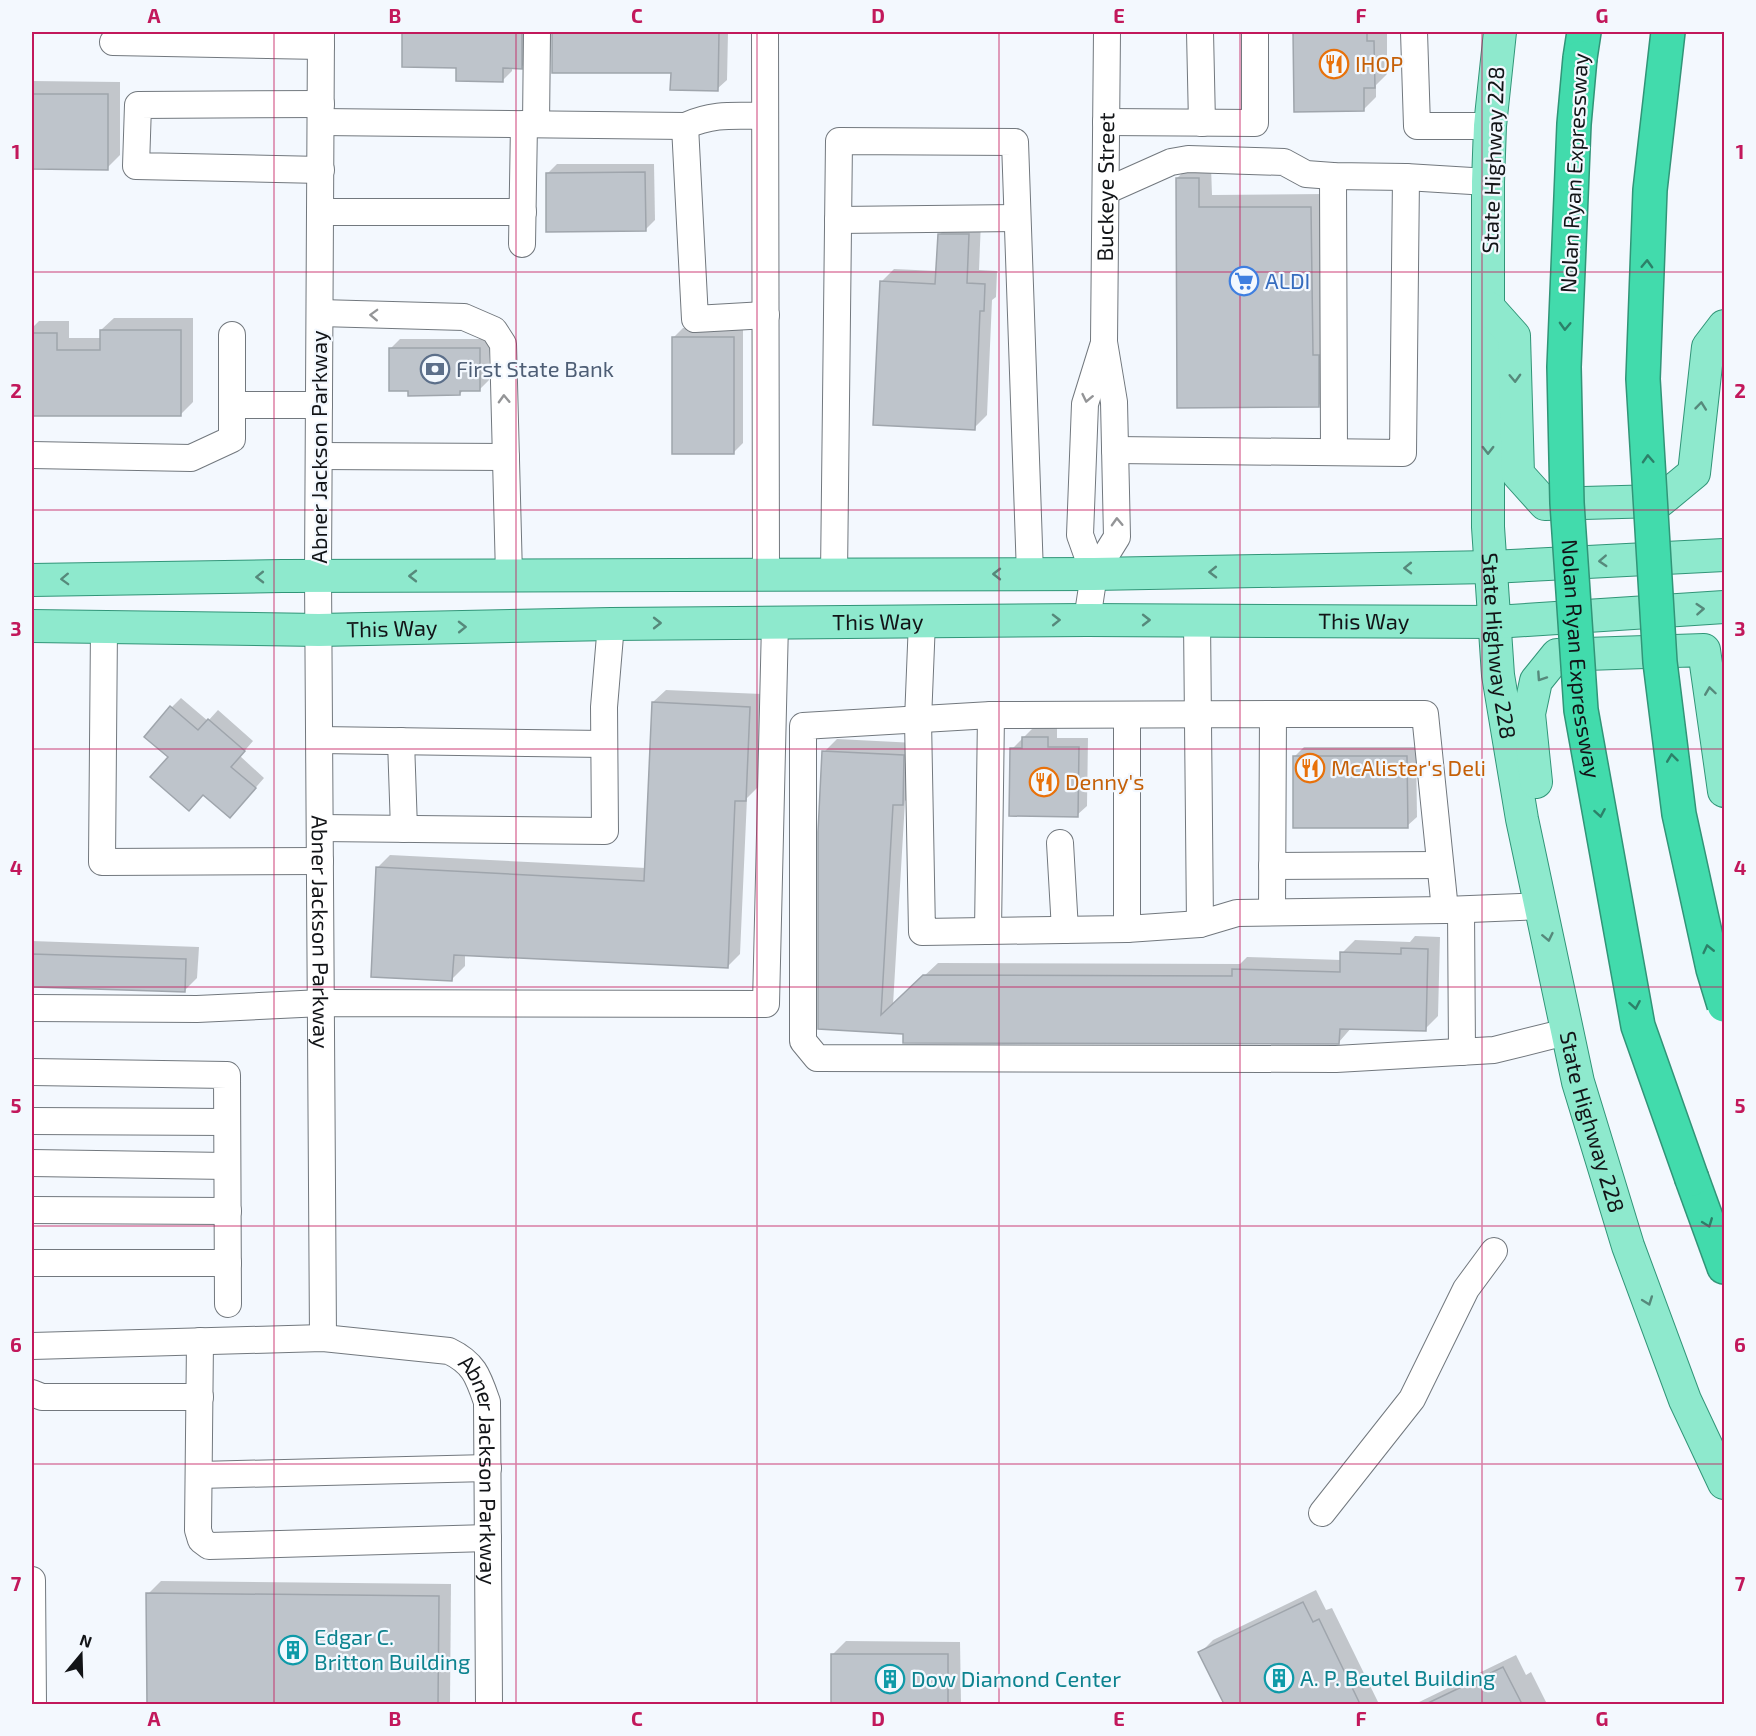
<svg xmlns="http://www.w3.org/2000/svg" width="1756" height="1736" font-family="'Exo 2',sans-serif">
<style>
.shadow{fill:#0003}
.building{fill:#bec4cb;stroke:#9fa5ac;stroke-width:1.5}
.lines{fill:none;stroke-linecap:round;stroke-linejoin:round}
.minor-casing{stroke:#72787e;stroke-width:28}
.major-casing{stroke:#319578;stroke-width:34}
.highway-casing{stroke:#319578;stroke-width:36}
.minor{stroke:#fff;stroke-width:26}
.major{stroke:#8ee9cd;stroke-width:32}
.highway{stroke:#42dbac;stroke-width:33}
.highway-bridge-casing{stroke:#319578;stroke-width:36;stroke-linecap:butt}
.highway-bridge{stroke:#42dbac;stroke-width:33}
.oneway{stroke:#2c8169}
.oneway2{stroke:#949597}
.oneway3{stroke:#56897b}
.grid{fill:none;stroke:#c2185b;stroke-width:1.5;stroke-opacity:0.55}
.labels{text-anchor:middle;stroke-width:4.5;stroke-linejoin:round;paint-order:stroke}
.food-label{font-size:22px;fill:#c56008;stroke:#f3f8fe;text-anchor:start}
.street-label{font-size:22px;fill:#121417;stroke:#f3f8fe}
.shop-label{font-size:22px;fill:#366cbe;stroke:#f3f8fe;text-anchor:start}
.service-label{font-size:22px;fill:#4e5e75;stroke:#f3f8fe;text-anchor:start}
.culture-label{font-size:22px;fill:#0d838f;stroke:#f3f8fe;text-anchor:start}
.neatline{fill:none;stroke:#c2185b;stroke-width:2}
.grid-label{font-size:20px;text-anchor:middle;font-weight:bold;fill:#c2185b}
</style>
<rect width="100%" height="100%" fill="#f3f8fe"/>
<g class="shadow">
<polygon points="404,32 532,32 531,58 521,67 512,67 512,71 502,81 458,67 404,66"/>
<polygon points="553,32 728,32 727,80 717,89 672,71 553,72"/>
<polygon points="1295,32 1387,32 1387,74 1376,85 1376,97 1363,110 1296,111"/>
<polygon points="32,81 120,82 120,155 107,168 32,168"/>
<polygon points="557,164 654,164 655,220 645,230 547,174"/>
<polygon points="1190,166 1211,166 1212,195 1324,194 1331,393 1318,406 1177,178"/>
<polygon points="981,221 979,270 997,271 996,297 992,300 987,415 974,428 881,282 894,269 937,271 939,235 952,222"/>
<polygon points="114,318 193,318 193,402 180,415 32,414 32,328 39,321 69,321 69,338 101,338 101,330"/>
<polygon points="683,328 743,328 743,443 733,453 674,337"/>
<polygon points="400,339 489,339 489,380 480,389 464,389 460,394 409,390 390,349"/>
<polygon points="666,690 762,694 758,787 747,798 740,954 727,967 465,954 465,966 452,979 377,868 390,855 646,868 653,702"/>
<polygon points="181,698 208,721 218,710 253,741 240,756 264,778 239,807 170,757 171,708"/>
<polygon points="1033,728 1057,728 1057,738 1088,738 1087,806 1077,815 1012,749"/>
<polygon points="837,739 916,743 915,791 905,801 893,1005 938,963 1240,964 1247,957 1342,960 1342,953 1355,940 1410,942 1415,936 1440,937 1438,1016 1425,1029 1352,1027 1339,1042 905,1033 819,1028 824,752"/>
<polygon points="1304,747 1416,747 1417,817 1407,826 1294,757"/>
<polygon points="32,941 199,947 197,978 184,991 32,985"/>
<polygon points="161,1581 451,1584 450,1704 148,1704 148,1594"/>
<polygon points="1316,1590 1326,1610 1332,1608 1379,1704 1226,1704 1200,1653 1213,1640"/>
<polygon points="846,1641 960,1642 961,1704 833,1704 833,1654"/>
<polygon points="1516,1655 1526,1675 1531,1672 1547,1704 1415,1704"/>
</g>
<g class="building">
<polygon points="402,32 522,32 522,69 503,68 503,82 456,81 456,68 402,67"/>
<polygon points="552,32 719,32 718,91 670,90 671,73 552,73"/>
<polygon points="1293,32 1367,32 1367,41 1374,41 1375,88 1364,88 1364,111 1294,112"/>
<polygon points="32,94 108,94 108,170 32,169"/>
<polygon points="645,172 646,231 546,232 546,173"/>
<polygon points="1176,178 1199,178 1199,207 1311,207 1313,355 1319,355 1319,407 1177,408"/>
<polygon points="938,234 969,234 967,283 985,284 984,311 980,311 975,430 873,425 880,281 935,284"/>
<polygon points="100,330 181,330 181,416 32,416 32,333 57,333 57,350 100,350"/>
<rect x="672" y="337" width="62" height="117"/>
<polygon points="389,348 480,348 480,391 460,391 460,395 408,396 408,391 389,391"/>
<polygon points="652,702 750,707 746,801 735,801 728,968 454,955 452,981 371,977 376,867 644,881"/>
<polygon points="170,706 198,730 208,719 245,751 231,767 256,788 230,818 203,795 189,811 150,777 168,757 144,737"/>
<polygon points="1022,737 1048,737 1048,747 1079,747 1078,817 1009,816 1010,748 1022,748"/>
<polygon points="822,751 904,755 903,805 893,805 881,1015 923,975 1232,976 1232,969 1340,972 1340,952 1401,954 1401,948 1428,949 1426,1031 1340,1029 1339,1044 1336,1044 903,1043 903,1034 818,1029 818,832"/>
<polygon points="1293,756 1407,756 1408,828 1293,828"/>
<polygon points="32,954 186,959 185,992 32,987"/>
<polygon points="146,1593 439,1596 438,1704 147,1704"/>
<polygon points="1303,1602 1313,1622 1319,1619 1360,1704 1224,1704 1198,1652"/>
<rect x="831" y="1654" width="117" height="50"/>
<polygon points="1503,1667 1522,1704 1426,1704"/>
</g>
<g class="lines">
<g class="minor-casing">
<g id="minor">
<path id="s1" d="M 321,32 L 318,576 L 323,1338"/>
<polyline points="765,32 766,575"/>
<polyline points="1200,32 1202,123"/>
<polyline points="1414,32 1417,126 1490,126"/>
<polyline points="113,42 321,46"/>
<path d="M 321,122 L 685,126 C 714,113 734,116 765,116"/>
<polyline points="1106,122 1255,123 1255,32"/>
<polyline points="536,124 537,32"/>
<polyline points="685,126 695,319 766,315"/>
<polyline points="321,170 136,166 138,105 321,104"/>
<polyline points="1333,176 1334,452"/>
<polyline points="1106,191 1171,162 1188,159 1284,162 1306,174 1333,176 1406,177 1488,182"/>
<polyline points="320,212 523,212"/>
<polyline points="838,220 1017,218"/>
<polyline points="522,244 524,124"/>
<polyline points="320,313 464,317 494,330 503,344 509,575"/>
<polyline points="232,405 319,405"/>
<polyline points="1115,450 1403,453 1406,177"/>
<polyline points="32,455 191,458 232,439 232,335"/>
<polyline points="319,456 506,457"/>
<polyline points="1094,574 1080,535 1085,404 1103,346"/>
<polyline points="834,575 839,141 1015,142 1030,574"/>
<path id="s2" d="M 1087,620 L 1094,574 L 1117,537 L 1114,402 L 1104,342 L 1107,32"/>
<polyline points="922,621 918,720 922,932 1127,929 1200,924 1237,913 1445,910 1542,906"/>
<polyline points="1197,621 1200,924"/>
<polyline points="104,627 102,862 320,861"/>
<polyline points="1273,714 1425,714 1445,910"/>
<polyline points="1127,715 1127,929"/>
<polyline points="320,740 604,744"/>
<polyline points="401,741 404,829"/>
<polyline points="320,828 605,831 604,707 611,624"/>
<polyline points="1060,843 1065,930"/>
<polyline points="1272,866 1439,865"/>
<polyline points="1461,910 1462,1052"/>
<polyline points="1272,912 1273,714 991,715 803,726 803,1041 817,1058 1336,1059 1494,1050 1566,1032"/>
<polyline points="988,931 991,715"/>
<polyline points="32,1008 197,1009 322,1003 766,1004 775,623"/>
<polyline points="32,1072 227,1075 228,1304"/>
<polyline points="32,1121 227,1122"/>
<polyline points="32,1163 227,1166"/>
<polyline points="32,1210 228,1211"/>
<polyline points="32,1263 228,1263"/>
<polyline points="200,1341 198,1530 201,1540 209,1546 488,1538"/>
<path id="s3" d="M 32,1346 L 323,1338 L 449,1351 C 474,1363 478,1376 487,1402 L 489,1704"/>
<polyline points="32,1393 42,1397 200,1397"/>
<polyline points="199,1475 488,1468"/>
<polyline points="1322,1513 1412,1399 1466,1289 1494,1251"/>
<polyline points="32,1580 33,1704"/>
</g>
</g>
<g class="major-casing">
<g id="major">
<path id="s4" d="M 1500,32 L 1490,126 L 1488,182 L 1488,527 L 1498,675 L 1522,819 L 1578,1082 L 1628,1246 L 1685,1400 L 1724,1483"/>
<polyline points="1489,308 1514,336 1518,474 1545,504 1660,501 1694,473 1708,347 1724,326"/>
<polyline points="32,580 282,576 1094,574 1491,567 1724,555"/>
<path id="s5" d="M 32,626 L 319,630 L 611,624 L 1087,620 L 1495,622 L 1724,607"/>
<polyline points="1536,782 1529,714 1536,681 1557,655 1704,650 1724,791"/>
</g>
</g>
<g class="highway-casing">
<g id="highway">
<polyline points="1580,58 1584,32"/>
<polyline points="1692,1179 1724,1267"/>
</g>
</g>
<use href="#minor" class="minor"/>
<use href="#major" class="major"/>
<use href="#highway" class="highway"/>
<g class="highway-bridge-casing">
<g id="highway-bridge">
<polyline points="1668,32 1650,190 1643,379 1660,662 1679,814 1713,969 1724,1005"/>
<path id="s6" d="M 1580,58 L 1574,124 L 1564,367 L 1567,503 L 1581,710 L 1638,1026 L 1692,1179"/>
</g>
</g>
<use href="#highway-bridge" class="highway-bridge"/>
</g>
<defs><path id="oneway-chevron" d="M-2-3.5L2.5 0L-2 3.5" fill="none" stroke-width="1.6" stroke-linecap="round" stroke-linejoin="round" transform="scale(1.5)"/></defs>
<g class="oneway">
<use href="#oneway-chevron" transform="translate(1647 264) rotate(-88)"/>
<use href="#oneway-chevron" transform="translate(1565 326) rotate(92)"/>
<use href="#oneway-chevron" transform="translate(1648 459) rotate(-93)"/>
<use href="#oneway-chevron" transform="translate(1672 758) rotate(-97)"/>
<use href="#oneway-chevron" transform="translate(1600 813) rotate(80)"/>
<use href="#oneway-chevron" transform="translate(1708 949) rotate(-103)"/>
<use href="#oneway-chevron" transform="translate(1635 1005) rotate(80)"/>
<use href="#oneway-chevron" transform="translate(1708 1223) rotate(69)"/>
</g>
<g class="oneway2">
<use href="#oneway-chevron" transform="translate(374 315) rotate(-178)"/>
<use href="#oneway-chevron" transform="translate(1087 398) rotate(102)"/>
<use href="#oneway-chevron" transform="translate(504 399) rotate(-92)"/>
<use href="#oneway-chevron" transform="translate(1117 522) rotate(-92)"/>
</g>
<g class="oneway3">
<use href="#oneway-chevron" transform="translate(1515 378) rotate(88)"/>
<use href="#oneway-chevron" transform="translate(1701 406) rotate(-84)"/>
<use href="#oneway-chevron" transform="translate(1488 450) rotate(90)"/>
<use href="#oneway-chevron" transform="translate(1603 561) rotate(177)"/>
<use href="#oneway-chevron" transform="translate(1408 568) rotate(179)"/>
<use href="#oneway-chevron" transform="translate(1213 572) rotate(179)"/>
<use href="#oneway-chevron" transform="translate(997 574) rotate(180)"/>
<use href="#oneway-chevron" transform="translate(413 576) rotate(180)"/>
<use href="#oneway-chevron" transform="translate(260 577) rotate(179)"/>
<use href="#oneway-chevron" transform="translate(65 579) rotate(178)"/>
<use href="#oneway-chevron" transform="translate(1700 609) rotate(-4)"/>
<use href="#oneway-chevron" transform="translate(1056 620) rotate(-1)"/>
<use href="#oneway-chevron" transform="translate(1146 620)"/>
<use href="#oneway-chevron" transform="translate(657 623)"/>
<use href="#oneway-chevron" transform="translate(462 627) rotate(-1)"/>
<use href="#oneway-chevron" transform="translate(1541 677) rotate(124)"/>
<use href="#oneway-chevron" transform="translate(1710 691) rotate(-98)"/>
<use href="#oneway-chevron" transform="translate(1548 937) rotate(78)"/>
<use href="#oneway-chevron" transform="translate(1648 1301) rotate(70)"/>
</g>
<path class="grid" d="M 274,32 L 274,1704M 516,32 L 516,1704M 757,32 L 757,1704M 999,32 L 999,1704M 1240,32 L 1240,1704M 1482,32 L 1482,1704M 32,272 L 1724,272M 32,510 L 1724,510M 32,749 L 1724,749M 32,987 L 1724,987M 32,1226 L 1724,1226M 32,1464 L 1724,1464"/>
<defs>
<g id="restaurant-ring" transform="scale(1.5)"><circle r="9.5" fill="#f3f8fe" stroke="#e8710a" stroke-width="1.5"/><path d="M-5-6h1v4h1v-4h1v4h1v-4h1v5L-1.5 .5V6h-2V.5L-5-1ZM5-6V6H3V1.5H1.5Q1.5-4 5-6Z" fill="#e8710a"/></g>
<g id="supermarket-ring" transform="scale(1.5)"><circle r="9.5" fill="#f3f8fe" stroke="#3f7fe0" stroke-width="1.5"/><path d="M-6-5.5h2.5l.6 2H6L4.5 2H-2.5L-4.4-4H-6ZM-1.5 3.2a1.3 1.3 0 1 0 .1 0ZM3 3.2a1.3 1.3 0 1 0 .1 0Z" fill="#3f7fe0"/></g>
<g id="bank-ring" transform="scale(1.5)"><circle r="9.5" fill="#f3f8fe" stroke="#5c6f8a" stroke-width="1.5"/><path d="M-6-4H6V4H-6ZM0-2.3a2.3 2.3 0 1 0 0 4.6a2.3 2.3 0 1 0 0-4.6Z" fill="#5c6f8a"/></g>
<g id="building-ring" transform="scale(1.5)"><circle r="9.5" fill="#f3f8fe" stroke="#0f9aa8" stroke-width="1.5"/><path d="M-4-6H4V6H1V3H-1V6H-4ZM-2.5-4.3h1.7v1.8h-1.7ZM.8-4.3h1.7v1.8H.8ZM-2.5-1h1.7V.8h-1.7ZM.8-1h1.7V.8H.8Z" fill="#0f9aa8"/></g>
</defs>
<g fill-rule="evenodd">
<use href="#restaurant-ring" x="1334" y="64"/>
<use href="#supermarket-ring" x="1244" y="281"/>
<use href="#bank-ring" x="435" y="369"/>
<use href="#restaurant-ring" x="1310" y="768"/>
<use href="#restaurant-ring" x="1044" y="782"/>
<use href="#building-ring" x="293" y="1650"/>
<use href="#building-ring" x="1279" y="1678"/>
<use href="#building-ring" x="890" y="1679"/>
</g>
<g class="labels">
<g class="food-label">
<text x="1355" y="72">IHOP</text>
<text x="1331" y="776">McAlister's Deli</text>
<text x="1065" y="790">Denny's</text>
</g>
<g class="street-label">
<text transform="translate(1493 160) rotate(-88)" y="8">State Highway 228</text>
<text transform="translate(1574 173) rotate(-87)" y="8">Nolan Ryan Expressway</text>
<text dy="8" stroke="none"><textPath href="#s2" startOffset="441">Buckeye Street</textPath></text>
<text transform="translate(319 447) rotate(-90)" y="8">Abner Jackson Parkway</text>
<text dy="8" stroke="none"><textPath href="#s5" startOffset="1332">This Way</textPath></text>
<text dy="8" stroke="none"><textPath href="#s5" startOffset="846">This Way</textPath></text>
<text dy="8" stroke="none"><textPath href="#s5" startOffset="360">This Way</textPath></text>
<text dy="8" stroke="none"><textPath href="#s4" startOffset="615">State Highway 228</textPath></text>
<text dy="8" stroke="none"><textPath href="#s6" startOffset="602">Nolan Ryan Expressway</textPath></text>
<text dy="8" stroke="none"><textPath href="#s1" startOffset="900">Abner Jackson Parkway</textPath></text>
<text dy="8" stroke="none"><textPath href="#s4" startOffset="1101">State Highway 228</textPath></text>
<text dy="8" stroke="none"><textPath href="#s3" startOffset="550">Abner Jackson Parkway</textPath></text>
</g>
<g class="shop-label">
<text x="1265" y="289">ALDI</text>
</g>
<g class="service-label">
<text x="456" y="377">First State Bank</text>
</g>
<g class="culture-label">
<text x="314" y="1645">Edgar C.<tspan x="314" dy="25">Britton Building</tspan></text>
<text x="1300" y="1686">A. P. Beutel Building</text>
<text x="911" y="1687">Dow Diamond Center</text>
</g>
</g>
<rect width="1756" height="1736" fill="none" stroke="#f3f8fe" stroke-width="66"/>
<g transform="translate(81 1655) rotate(19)" stroke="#f3f8fe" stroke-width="4.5" paint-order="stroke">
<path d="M0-4.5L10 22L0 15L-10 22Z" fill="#121417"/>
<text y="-9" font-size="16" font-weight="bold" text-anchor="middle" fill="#121417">N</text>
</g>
<rect x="33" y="33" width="1690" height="1670" class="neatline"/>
<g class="grid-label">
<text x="154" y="23">A</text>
<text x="395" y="23">B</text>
<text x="637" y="23">C</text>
<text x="878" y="23">D</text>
<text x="1119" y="23">E</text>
<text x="1361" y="23">F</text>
<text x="1602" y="23">G</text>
<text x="16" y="159">1</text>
<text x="1740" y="159">1</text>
<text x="16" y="398">2</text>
<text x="1740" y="398">2</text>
<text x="16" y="636">3</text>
<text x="1740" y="636">3</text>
<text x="16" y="875">4</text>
<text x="1740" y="875">4</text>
<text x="16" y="1113">5</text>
<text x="1740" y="1113">5</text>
<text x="16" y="1352">6</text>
<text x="1740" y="1352">6</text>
<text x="16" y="1591">7</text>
<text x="1740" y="1591">7</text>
<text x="154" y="1726">A</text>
<text x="395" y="1726">B</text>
<text x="637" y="1726">C</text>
<text x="878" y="1726">D</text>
<text x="1119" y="1726">E</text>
<text x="1361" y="1726">F</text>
<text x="1602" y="1726">G</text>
</g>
</svg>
